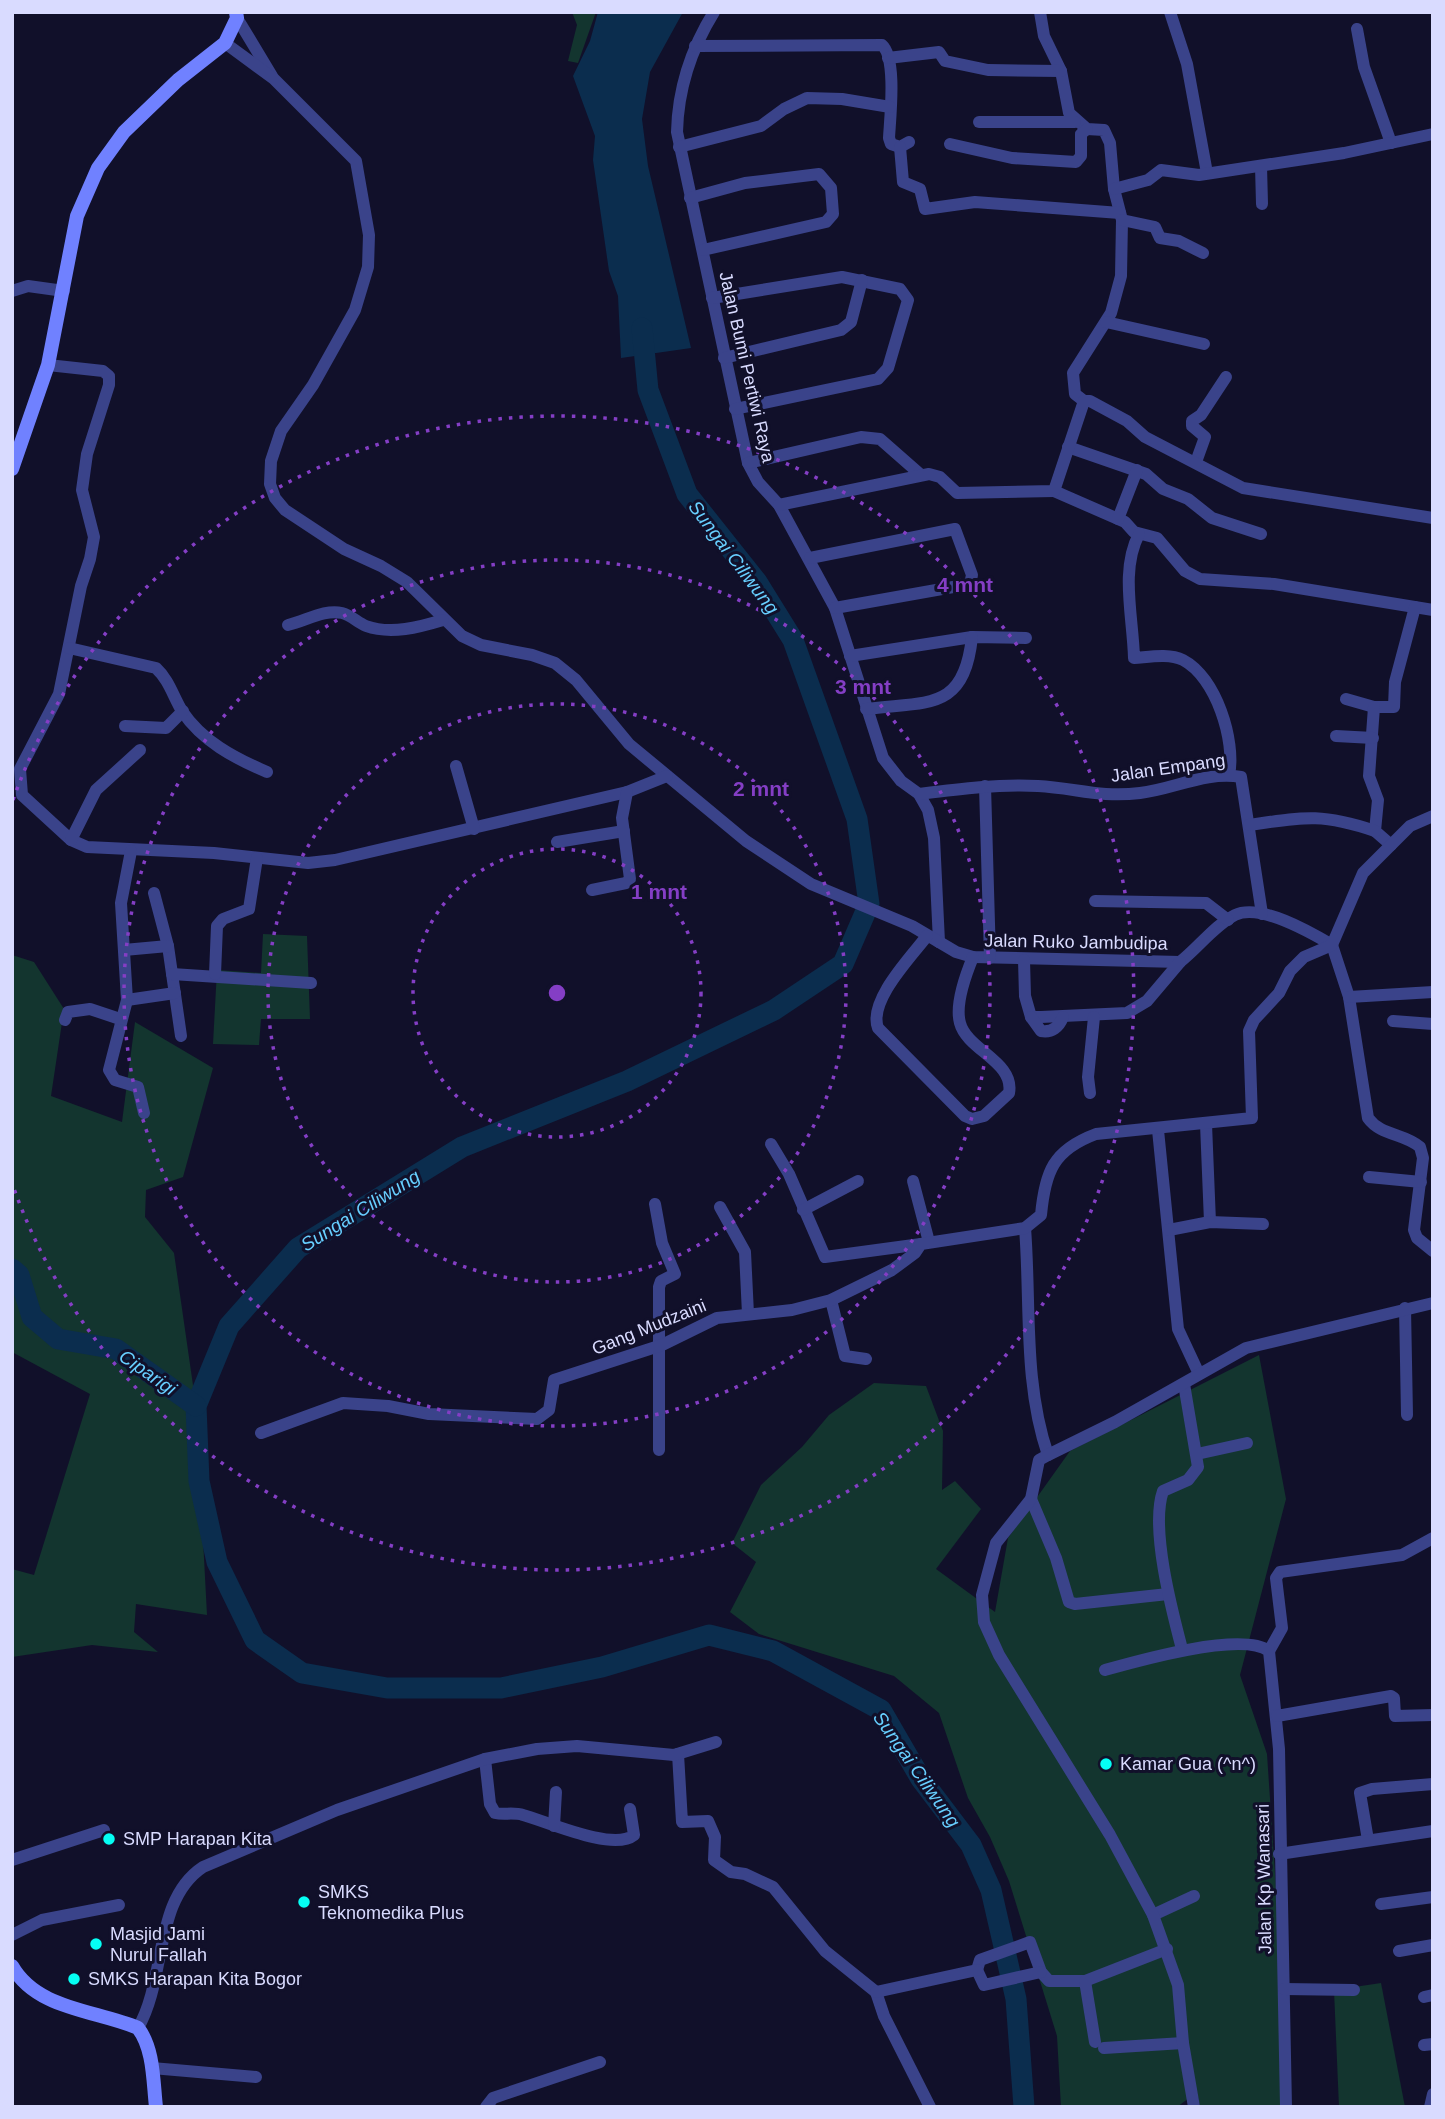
<svg xmlns="http://www.w3.org/2000/svg" width="1445" height="2119" font-family="Arial,sans-serif">
<style>
.green{fill:#13352f}
.water{fill:#0b2d4e}
.lines{fill:none;stroke-linecap:round;stroke-linejoin:round}
.river{stroke:#0b2d4e;stroke-width:21}
.street{stroke:#3a438a;stroke-width:12}
.secondary{stroke:#7081ff;stroke-width:14}
.ring{fill:none;stroke:#843ec5;stroke-width:3.5;stroke-dasharray:3.5 7}
.poi-dot{fill:#05fff4;stroke:#11102a;stroke-width:2.5}
.labels{text-anchor:middle;stroke-width:6;stroke-linejoin:round;paint-order:stroke}
.street-label{font-size:18px;fill:#d9dbff;stroke:#11102a}
.poi-label{font-size:18px;fill:#d9dbff;stroke:#11102a;text-anchor:start}
.water-label{font-size:19px;font-style:italic;fill:#67cfff;stroke:#11102a}
.centre{fill:#843ec5;stroke:#11102a;stroke-width:3.5}
.ring-label{font-size:21px;text-anchor:middle;font-weight:bold;fill:#843ec5;stroke:#11102a;stroke-width:6;stroke-linejoin:round;paint-order:stroke}
</style>
<rect width="100%" height="100%" fill="#11102a"/>
<g class="green">
<polygon points="572,12 596,12 578,63 568,61 577,25"/>
<polygon points="263,934 307,936 310,1019 261,1019 259,1045 213,1044 217,970 261,973"/>
<polygon points="12,955 34,962 64,1009 51,1096 122,1122 135,1022 213,1068 183,1177 146,1190 145,1217 174,1253 196,1406 207,1615 136,1604 134,1632 158,1652 92,1645 12,1657 12,1569 34,1575 90,1394 12,1352"/>
<polygon points="1259,1355 1286,1499 1240,1675 1267,1754 1279,1933 1283,2107 1200,2107 1197,2092 1177,2107 1061,2107 1057,2036 1009,1881 990,1837 968,1798 939,1713 894,1676 759,1634 730,1612 756,1562 732,1543 761,1485 802,1447 829,1415 874,1383 926,1386 943,1431 942,1490 955,1481 981,1509 936,1569 995,1612 1008,1538 1070,1451"/>
<polygon points="1381,1983 1405,2107 1339,2107 1334,1990"/>
</g>
<polygon class="water" points="598,12 683,12 650,72 642,119 648,166 691,348 621,358 618,296 609,271 593,160 595,136 573,76 590,41"/>
<g class="lines">
<g class="river">
<polyline points="642,328 648,390 687,494 757,582 793,640 857,819 869,904 843,964 774,1010 627,1081 462,1147 298,1248 229,1326 196,1406 199,1481 217,1562 255,1640 302,1673 387,1688 501,1688 602,1667 709,1635 773,1651 881,1710 921,1779 971,1845 991,1890 1016,1999 1024,2107"/>
<polyline points="12,1269 19,1275 32,1317 58,1339 116,1349 196,1406"/>
</g>
<g class="street">
<path d="M 714,12 C 691,49 678,88 677,132 L 748,463 L 758,482 L 779,505 L 835,608 L 883,758 L 901,781 L 919,794 L 928,810 L 934,838 L 939,942"/>
<polyline points="1040,12 1044,36 1061,71 1069,113 1087,129 1104,130 1110,143 1114,189 1122,220 1121,276 1111,313 1073,373 1075,394 1084,401"/>
<polyline points="1170,12 1187,64 1207,173"/>
<polyline points="237,18 272,76"/>
<polyline points="1357,29 1364,67 1391,143"/>
<path d="M 225,43 L 274,79 L 356,161 L 369,235 L 368,267 L 355,310 L 313,385 L 281,431 L 271,461 L 270,484 L 275,498 L 285,510 L 344,549 L 381,566 L 407,582 L 462,636 L 481,645 L 532,655 L 555,663 L 576,680 L 629,744 L 746,841 L 811,884 L 912,926 L 956,952 L 973,957 L 1180,962 C 1198,948 1215,925 1235,915 C 1260,903 1310,932 1332,945 L 1349,997 L 1368,1118 C 1381,1136 1404,1133 1420,1147 L 1423,1158 L 1414,1230 L 1417,1238 L 1433,1251"/>
<path d="M 695,46 L 882,45 C 897,58 890,118 889,138 L 891,144 L 900,147 L 909,142"/>
<polyline points="888,58 939,52 945,61 988,70 1061,71"/>
<polyline points="979,122 1075,122"/>
<polyline points="950,144 1012,158 1076,162 1081,156 1081,134 1087,129"/>
<polyline points="679,147 761,126 784,109 807,98 842,99 890,107"/>
<polyline points="900,147 903,182 920,189 925,209 975,202 1120,213"/>
<polyline points="1261,166 1262,204"/>
<polyline points="1114,189 1148,180 1161,170 1199,175 1344,153 1433,134"/>
<polyline points="690,198 745,183 819,174 831,188 833,214 826,222 703,250"/>
<polyline points="1122,220 1155,227 1160,238 1179,241 1203,253"/>
<polyline points="12,291 28,286 64,291"/>
<polyline points="712,298 842,277 900,289 908,300 888,368 878,379 735,409"/>
<polyline points="1106,322 1204,344"/>
<polyline points="724,358 841,330 851,322 862,280"/>
<polyline points="48,365 103,371 109,376 109,385 87,454 82,490 94,537 90,559 81,586 59,694 20,769 22,795 71,840 87,847 214,853 308,863 335,860 627,792 667,776"/>
<polyline points="1068,447 1146,474 1163,489 1188,499 1212,518 1261,534"/>
<polyline points="1196,462 1205,437 1192,426 1192,421 1201,415 1226,377"/>
<polyline points="748,463 861,437 880,439 921,475"/>
<polyline points="1054,491 1125,522 1134,532 1157,538 1185,571 1200,579 1274,584 1433,610"/>
<polyline points="779,505 929,474 940,477 957,493 1054,491 1084,401 1090,401 1127,421 1145,437 1243,488 1433,518"/>
<polyline points="1118,519 1137,470"/>
<path d="M 1139,534 C 1120,570 1133,617 1134,658 C 1149,657 1169,653 1183,660 C 1216,677 1236,741 1229,775"/>
<polyline points="810,558 955,529 972,575 970,584 835,608"/>
<path d="M 288,625 C 306,621 324,609 342,613 C 351,615 358,623 366,626 C 391,635 420,627 443,620"/>
<path d="M 69,648 L 156,668 C 169,680 173,696 182,711 C 202,741 234,758 267,772"/>
<polyline points="850,656 972,637 1026,638"/>
<polyline points="1346,699 1374,707 1394,707 1395,682 1415,607"/>
<polyline points="1374,707 1369,776 1378,800 1375,831 1391,845"/>
<path d="M 866,709 C 928,701 964,712 972,637"/>
<polyline points="125,726 166,728 183,711"/>
<polyline points="1336,736 1373,738"/>
<polyline points="456,766 474,829"/>
<polyline points="985,786 990,958"/>
<path d="M 919,794 C 959,789 998,784 1038,786 C 1075,788 1101,798 1140,793 C 1174,789 1206,771 1241,777 L 1262,914"/>
<path d="M 1249,825 C 1304,817 1321,813 1375,831"/>
<polyline points="71,840 96,790 140,750"/>
<polyline points="557,842 624,831"/>
<polyline points="131,851 121,903 127,1000 109,1070 115,1080 138,1087 144,1113"/>
<polyline points="592,890 626,883 630,879 622,818 627,792"/>
<polyline points="154,893 168,946 181,1036"/>
<polyline points="1095,901 1206,903 1228,920"/>
<path d="M 927,936 C 910,958 868,1001 878,1028 L 965,1116 L 972,1119 L 984,1116 L 1009,1093 C 1015,1062 967,1050 960,1023 C 955,1005 966,974 973,957"/>
<polyline points="124,950 168,946"/>
<polyline points="1024,960 1025,996 1031,1017 1041,1017 1127,1013 1147,1001 1180,962"/>
<polyline points="172,974 311,983"/>
<polyline points="215,974 217,926 223,919 249,909 257,858"/>
<polyline points="1349,997 1433,992"/>
<polyline points="127,1000 175,993"/>
<path d="M 1031,1017 L 1041,1031 C 1052,1033 1059,1027 1063,1017"/>
<polyline points="65,1020 68,1012 90,1009 120,1019"/>
<polyline points="1393,1021 1433,1024"/>
<polyline points="1090,1093 1088,1077 1094,1017"/>
<polyline points="1206,1124 1210,1222"/>
<polyline points="1158,1130 1178,1329 1199,1374"/>
<polyline points="771,1144 789,1174 825,1257 921,1244"/>
<polyline points="1369,1177 1421,1182"/>
<polyline points="913,1181 929,1242"/>
<polyline points="655,1204 662,1243 675,1274 661,1281 659,1287 659,1450"/>
<polyline points="720,1207 745,1252 748,1314"/>
<polyline points="803,1210 858,1181"/>
<path d="M 1025,1228 C 1031,1303 1023,1382 1048,1455"/>
<polyline points="1169,1230 1210,1222 1263,1224"/>
<polyline points="831,1300 845,1356 866,1359"/>
<polyline points="1405,1308 1407,1415"/>
<path d="M 261,1433 L 343,1403 L 388,1406 L 429,1414 L 537,1419 L 549,1410 L 554,1380 L 662,1345 L 717,1318 L 792,1310 L 831,1300 L 892,1270 L 915,1253 L 921,1244 L 1025,1228 L 1041,1215 C 1045,1172 1053,1150 1096,1134 L 1252,1118 L 1249,1031 L 1254,1020 L 1279,993 L 1290,971 L 1304,957 L 1332,945 L 1363,873 L 1410,826 L 1433,816"/>
<polyline points="1197,1454 1247,1443"/>
<polyline points="1031,1499 1056,1558 1069,1602 1075,1604 1168,1594"/>
<path d="M 1182,1649 C 1172,1611 1150,1528 1163,1491 L 1188,1480 L 1198,1467 L 1184,1384"/>
<polyline points="1269,1651 1282,1628 1276,1578 1280,1572 1402,1555 1433,1538"/>
<path d="M 1105,1670 C 1137,1661 1242,1631 1269,1651 L 1279,1749 L 1286,2107"/>
<polyline points="1277,1716 1391,1696 1394,1698 1395,1716 1433,1715"/>
<polyline points="678,1754 682,1822 708,1821 715,1837 714,1860 731,1872 745,1874 773,1887 825,1951 876,1992"/>
<path d="M 485,1759 L 490,1804 L 495,1813 C 504,1815 514,1812 523,1815 C 546,1821 613,1852 634,1835 L 630,1809"/>
<polyline points="554,1826 556,1792"/>
<polyline points="1368,1840 1360,1793 1372,1789 1433,1784"/>
<polyline points="1279,1854 1433,1831"/>
<polyline points="12,1860 104,1830"/>
<polyline points="1381,1904 1433,1897"/>
<polyline points="1153,1915 1194,1896"/>
<polyline points="12,1935 42,1920 119,1905"/>
<polyline points="1399,1951 1433,1945"/>
<polyline points="977,1970 980,1960 1030,1942 1041,1972 1049,1981 1085,1981"/>
<polyline points="977,1970 984,1985 1041,1972"/>
<polyline points="1284,1989 1354,1990"/>
<polyline points="876,1992 884,2016 930,2107"/>
<polyline points="876,1992 977,1970"/>
<polyline points="1424,1997 1433,1995"/>
<path d="M 138,2028 C 167,1978 153,1900 203,1867 L 337,1810 L 485,1759 L 537,1749 L 577,1746 L 674,1755 L 716,1742"/>
<polyline points="1095,2042 1085,1981 1167,1949"/>
<polyline points="1424,2045 1433,2044"/>
<polyline points="1104,2048 1183,2043"/>
<polyline points="152,2068 256,2077"/>
<polyline points="486,2107 493,2098 600,2062"/>
<polyline points="1194,2107 1183,2043 1178,1985 1153,1915 1110,1835 999,1655 984,1622 982,1595 996,1543 1031,1499 1039,1460 1048,1455 1115,1422 1246,1348 1433,1303"/>
<polyline points="1430,2107 1433,2094"/>
</g>
<g class="secondary">
<polyline points="12,469 48,365 77,216 98,168 124,132 178,80 225,43 237,18 236,12"/>
<path d="M 12,1966 C 37,2010 96,2010 138,2028 C 154,2049 153,2081 156,2107"/>
</g>
</g>
<g class="ring">
<circle cx="557" cy="993" r="144"/>
<circle cx="557" cy="993" r="289"/>
<circle cx="557" cy="993" r="433"/>
<path d="M13 800A577 577 0 1 1 13 1186"/>
</g>
<g class="poi-dot">
<circle cx="1106" cy="1764" r="7"/>
<circle cx="109" cy="1839" r="7"/>
<circle cx="304" cy="1902" r="7"/>
<circle cx="96" cy="1944" r="7"/>
<circle cx="74" cy="1979" r="7"/>
</g>
<g class="labels">
<g class="street-label">
<text transform="translate(747 367) rotate(77)" y="6">Jalan Bumi Pertiwi Raya</text>
<text transform="translate(1168 768) rotate(-8)" y="6">Jalan Empang</text>
<text transform="translate(1076 942) rotate(1)" y="6">Jalan Ruko Jambudipa</text>
<text transform="translate(649 1327) rotate(-22)" y="6">Gang Mudzaini</text>
<text transform="translate(1264 1879) rotate(-91)" y="6">Jalan Kp Wanasari</text>
</g>
<g class="poi-label">
<text x="1120" y="1770">Kamar Gua (^n^)</text>
<text x="123" y="1845">SMP Harapan Kita</text>
<text x="318" y="1898">SMKS<tspan x="318" dy="21">Teknomedika Plus</tspan></text>
<text x="110" y="1940">Masjid Jami<tspan x="110" dy="21">Nurul Fallah</tspan></text>
<text x="88" y="1985">SMKS Harapan Kita Bogor</text>
</g>
<g class="water-label">
<text transform="translate(734 557) rotate(53)" y="7">Sungai Ciliwung</text>
<text transform="translate(360 1210) rotate(-32)" y="7">Sungai Ciliwung</text>
<text transform="translate(148 1372) rotate(35)" y="7">Ciparigi</text>
<text transform="translate(917 1769) rotate(55)" y="7">Sungai Ciliwung</text>
</g>
</g>
<circle cx="557" cy="993" r="10" class="centre"/>
<g class="ring-label">
<text x="965" y="592">4 mnt</text>
<text x="863" y="694">3 mnt</text>
<text x="761" y="796">2 mnt</text>
<text x="659" y="899">1 mnt</text>
</g>
<rect width="1445" height="2119" fill="none" stroke="#d9dbff" stroke-width="28"/>
</svg>
